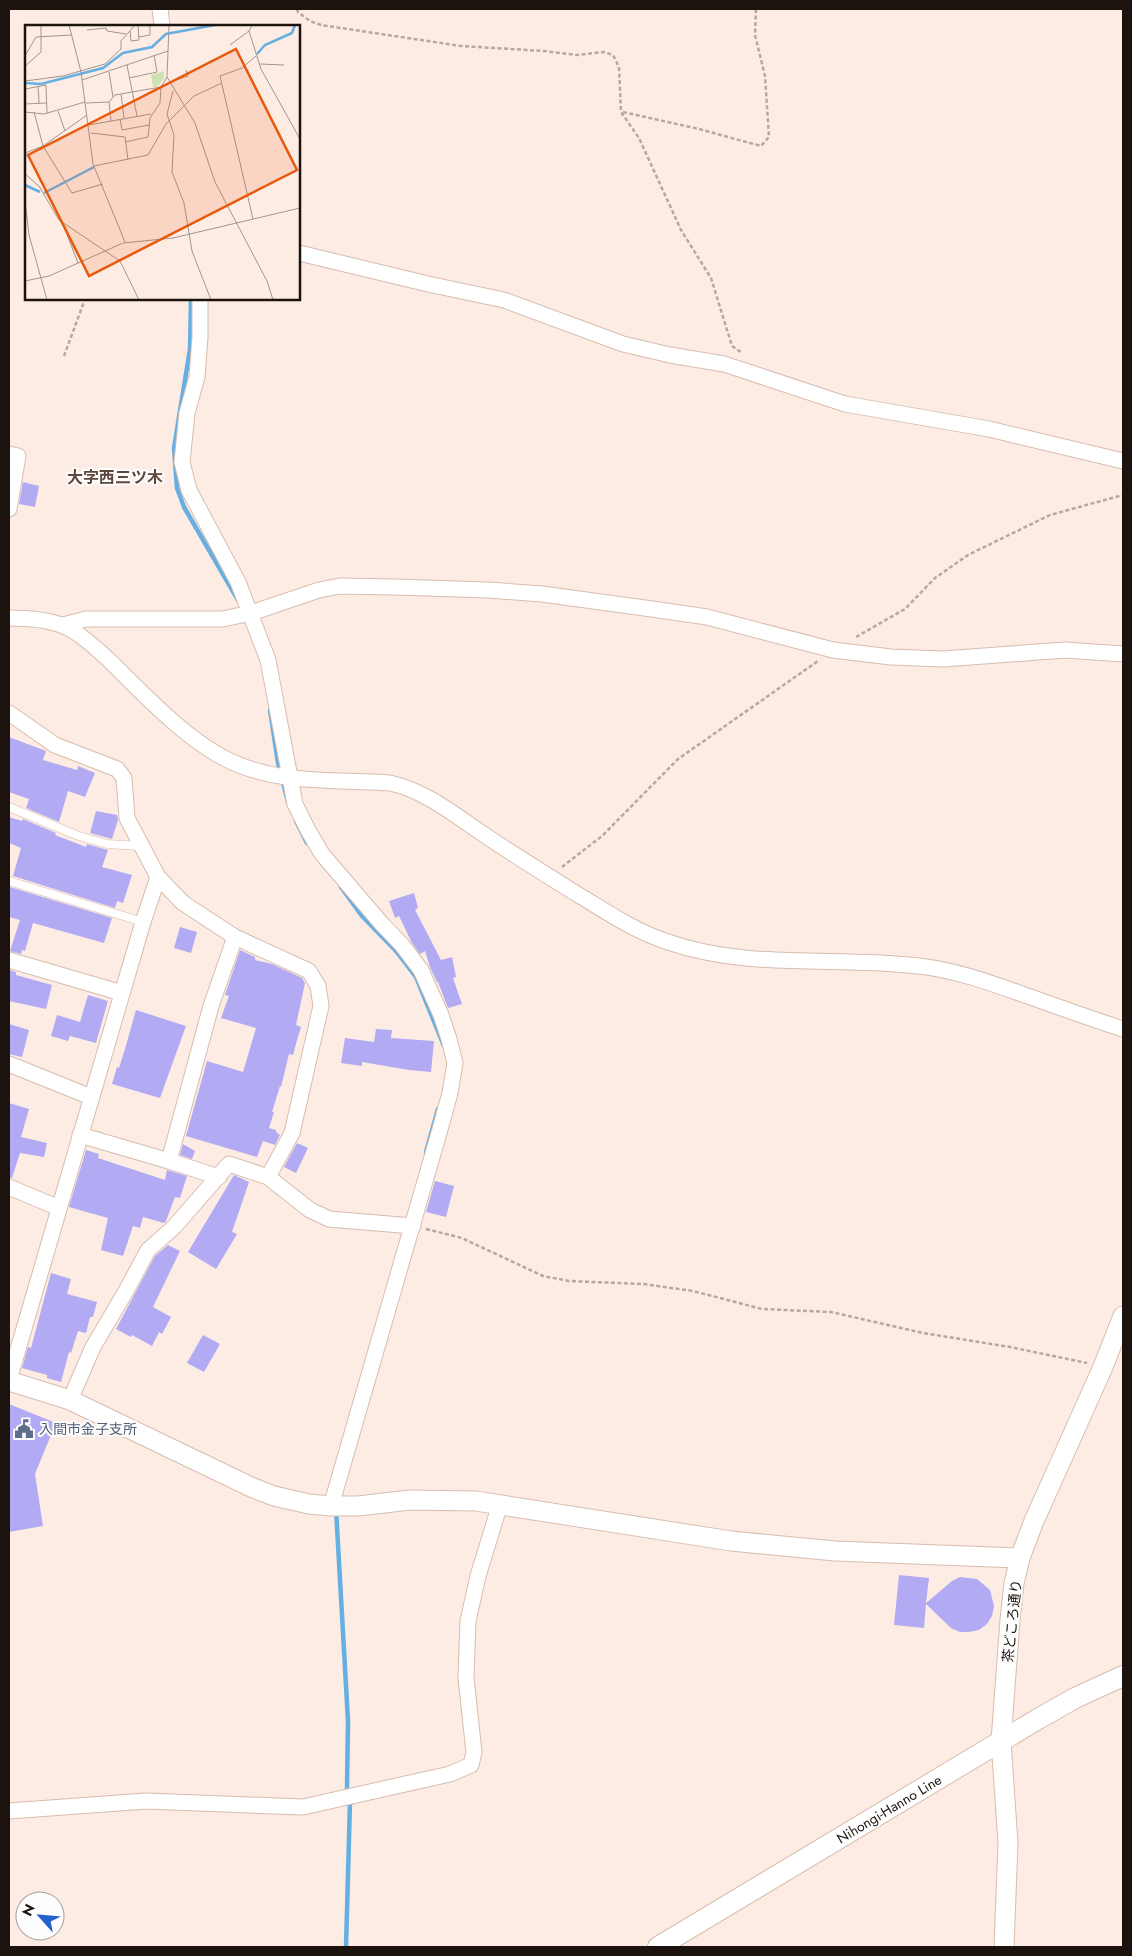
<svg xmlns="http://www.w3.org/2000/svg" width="1132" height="1956" font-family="Jost,'Noto Sans JP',sans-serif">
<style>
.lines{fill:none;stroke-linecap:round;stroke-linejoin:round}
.stream{stroke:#65afe2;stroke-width:4.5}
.building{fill:#b3aaf4}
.service-casing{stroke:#d7bdaf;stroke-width:9}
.minor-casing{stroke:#d7bdaf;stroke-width:17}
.tertiary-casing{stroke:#d7bdaf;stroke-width:21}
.secondary-casing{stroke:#d7bdaf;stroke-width:22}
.path{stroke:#b6a8a0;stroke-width:2.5;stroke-dasharray:4 2.5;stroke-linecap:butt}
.service{stroke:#fff;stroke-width:8}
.minor{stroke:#fff;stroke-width:15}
.tertiary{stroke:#fff;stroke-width:19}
.secondary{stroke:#fff;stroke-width:20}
.labels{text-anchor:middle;stroke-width:4;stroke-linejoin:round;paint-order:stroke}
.service-label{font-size:14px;fill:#4e5e75;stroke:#fdfdfd;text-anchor:start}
.street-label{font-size:14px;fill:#1c130e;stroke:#fdfdfd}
.quarter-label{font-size:16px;font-weight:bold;fill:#5e483c;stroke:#fdfdfd}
.inset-river{fill:none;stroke:#65afe2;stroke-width:2.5}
.inset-road{fill:none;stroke:#a3958e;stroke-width:1}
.view{fill:#e8590c;fill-opacity:0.15;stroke:#e8590c;stroke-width:2.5}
.inset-edge{fill:none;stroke:#1c130e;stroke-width:2.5}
</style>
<rect width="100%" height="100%" fill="#fdece3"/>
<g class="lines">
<g class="stream">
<polyline points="191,299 190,349 174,448 177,488 184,507 238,600"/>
<polyline points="270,710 278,763 288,802"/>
<polyline points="296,821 307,843"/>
<polyline points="341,887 362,916 396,951 416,977 444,1046"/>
<polyline points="426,1152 438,1109"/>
<polyline points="336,1509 348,1721 347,1788 350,1802 346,1947"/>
</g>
</g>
<g class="building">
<polygon points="23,482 39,486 35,507 19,504"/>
<polygon points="9,737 46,751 43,760 77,770 78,766 95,773 85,797 68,791 59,822 26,808 29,799 9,792"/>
<polygon points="96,811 117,815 118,820 112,839 90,833"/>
<polygon points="9,817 22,821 23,819 56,833 55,835 86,847 87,844 108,850 102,867 132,875 123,903 117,901 115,908 13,876 21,848 9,843"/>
<polygon points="10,887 112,918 104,943 33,923 25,951 22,950 21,954 10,951 20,920 9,917"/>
<polygon points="414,893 418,908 415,910 441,960 452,957 456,977 453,978 462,1004 448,1008 438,982 437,982 430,967 425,951 420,954 412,943 399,916 395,918 389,901"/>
<polygon points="180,927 197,932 191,953 174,948"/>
<polygon points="240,950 255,957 255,960 272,964 302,978 305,983 296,1025 301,1027 297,1040 293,1055 289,1054 281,1087 280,1086 272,1112 274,1112 269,1128 276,1130 276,1132 280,1135 275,1145 263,1141 257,1157 186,1136 207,1061 243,1072 256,1028 221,1018 229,996 225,995"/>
<polygon points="9,970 16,972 16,975 52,985 46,1009 9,1001"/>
<polygon points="88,995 108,1001 96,1043 70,1036 68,1041 51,1036 57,1015 80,1022"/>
<polygon points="136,1010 186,1026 160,1098 112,1084 117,1067 119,1068 125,1049"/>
<polygon points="9,1024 29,1030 22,1057 9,1054"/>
<polygon points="376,1029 392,1030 391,1038 434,1041 431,1072 409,1070 362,1062 362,1066 341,1063 345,1038 374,1042"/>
<polygon points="9,1103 29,1109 21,1137 47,1143 44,1157 20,1153 12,1178 9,1178"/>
<polygon points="297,1143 308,1148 296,1173 284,1167"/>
<polygon points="183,1144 195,1151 192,1159 180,1155"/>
<polygon points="86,1150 99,1154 98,1158 165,1180 167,1170 187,1176 180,1198 175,1197 166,1221 164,1223 143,1217 140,1228 133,1226 123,1256 101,1250 108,1218 69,1207"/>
<polygon points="234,1175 249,1182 232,1232 237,1234 216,1269 188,1252"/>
<polygon points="435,1181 454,1186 446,1217 426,1212"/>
<polygon points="168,1245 180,1251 153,1307 171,1317 162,1334 159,1332 152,1346 132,1335 131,1337 116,1329 155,1256"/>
<polygon points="51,1273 71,1279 67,1294 97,1302 93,1317 90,1317 86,1333 78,1331 71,1353 69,1352 61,1382 47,1378 47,1375 22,1368 28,1347 31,1348"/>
<polygon points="203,1335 220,1344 204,1372 187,1363"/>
<polygon points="9,1404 56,1423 35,1474 43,1526 9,1532"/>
<polygon points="899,1575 929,1578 926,1603 952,1581 960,1577 977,1579 990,1590 994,1606 992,1616 987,1624 979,1630 969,1632 960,1632 951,1628 926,1604 924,1628 894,1625"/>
</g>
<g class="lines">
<g class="service-casing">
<g id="service">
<polyline points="9,807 76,835 107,844 140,846"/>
<polyline points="9,881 143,922"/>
</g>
</g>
<g class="minor-casing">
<g id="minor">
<polyline points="160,9 162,26"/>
<polyline points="299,253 428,284 504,300 623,344 670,355 724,364 845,404 989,429 1123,461"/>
<polyline points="200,299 200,337 197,377 187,413 182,462 189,490 238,582 268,660 295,804 308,830 322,854 381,923 402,945 421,970 441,1015 449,1039 455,1063 450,1093 439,1133 331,1506"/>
<polyline points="9,454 18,456 9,509"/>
<path d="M 9,618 C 26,618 45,619 61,625 C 79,631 105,656 118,669 C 148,699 188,740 226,759 C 276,785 336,779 390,783 C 424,790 455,815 483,834 C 514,855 545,874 577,894 C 607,912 634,931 668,942 C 748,970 836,956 919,966 C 955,970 988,982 1022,994 C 1056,1006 1089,1018 1123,1029"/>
<polyline points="63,625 86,619 223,619 251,613 319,590 340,586 396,587 488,590 542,594 652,609 707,617 833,650 891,657 943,659 1065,650 1123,654"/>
<polyline points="9,713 55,745 117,769 124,778 127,818 158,877 183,903 235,937 309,971 318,986 321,1006 292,1133 268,1177"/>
<polyline points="9,960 122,993"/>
<polyline points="9,1064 91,1097"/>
<polyline points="80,1135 169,1161 211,1006 235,937"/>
<polyline points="169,1161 219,1177"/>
<polyline points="9,1187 59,1208"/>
<polyline points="9,1380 143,922 158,877"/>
<polyline points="70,1400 93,1347 126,1291 148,1250 174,1227 229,1164 268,1177 310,1210 329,1219 413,1226"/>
<polyline points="9,1811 146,1801 303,1807 450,1774 471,1765 474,1752 466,1678 468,1621 478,1576 500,1504"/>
</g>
</g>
<g class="tertiary-casing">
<g id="tertiary">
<polyline points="9,1381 70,1400 251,1487 274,1496 309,1504 331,1506 358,1506 410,1500 476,1501 731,1541 835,1551 1020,1558"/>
<polyline points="1004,1947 1008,1843 1001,1741 1010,1620 1014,1583 1020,1558 1034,1521 1103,1367 1123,1316"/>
</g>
</g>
<g class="secondary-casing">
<polyline id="secondary" points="658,1947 1038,1719 1075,1698 1123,1676"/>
</g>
<g class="path">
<polyline points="297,9 298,12 310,21 321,25 461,46 544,51 576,55 604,52 613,55 619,67 621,112 639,138 681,230 711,278 732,346 742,353"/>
<polyline points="623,112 699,129 761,146 769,137 765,76 755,35 756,9"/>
<polyline points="64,356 85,299"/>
<polyline points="856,637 905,609 935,578 968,555 1050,515 1123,495"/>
<polyline points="562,867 602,836 678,759 818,661"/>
<polyline points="426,1229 462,1238 543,1276 569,1281 643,1284 693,1291 762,1309 831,1312 923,1333 1010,1347 1087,1363"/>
</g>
<use href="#service" class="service"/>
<use href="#minor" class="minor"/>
<use href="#tertiary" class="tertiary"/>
<use href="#secondary" class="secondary"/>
</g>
<defs>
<g id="civic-bare" transform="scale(1.5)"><path d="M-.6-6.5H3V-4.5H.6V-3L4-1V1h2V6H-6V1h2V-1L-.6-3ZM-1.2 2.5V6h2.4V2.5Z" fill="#5c6f8a" stroke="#fdfdfd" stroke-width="2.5" paint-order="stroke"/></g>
</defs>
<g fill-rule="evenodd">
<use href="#civic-bare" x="24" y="1429"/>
</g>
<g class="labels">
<g class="service-label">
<text x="39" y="1434">入間市金子支所</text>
</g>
<g class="street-label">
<text transform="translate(1012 1621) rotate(-84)" y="5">茶どころ通り</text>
<text transform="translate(889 1809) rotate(-31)" y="5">Nihongi-Hanno Line</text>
</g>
<g class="quarter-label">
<text x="115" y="483">大字西三ツ木</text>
</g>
</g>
<g transform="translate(25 25)">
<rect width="275" height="275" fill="#fdece3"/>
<path d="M 139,46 L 139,53 L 133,61 L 128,62 L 126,50 Z" fill="#cde2b0"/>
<path class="inset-river" d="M 232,29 L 240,20 L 267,8 L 270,0M 0,58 L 16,59 L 78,43 L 98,28 L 127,22 L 141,9 L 190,0M 0,160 L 15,167M 19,168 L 69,142"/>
<path class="inset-road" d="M 44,0 L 56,47 L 68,139 L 100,217M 144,0 L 142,52 L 170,98 L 190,157 L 242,256 L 248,275M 227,0 L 224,6 L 236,44 L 275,114M 62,5 L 81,3 L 82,6 L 101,9M 105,6 L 106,16 L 114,15 L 113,0M 114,12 L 125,10 L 125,1 L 118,0M 205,20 L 224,6M 0,31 L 11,12 L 46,10M 235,39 L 259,40M 102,40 L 112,91M 0,41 L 16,27 L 16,0M 84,47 L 88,72M 104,53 L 132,47 L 129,30M 57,55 L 143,26M 0,56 L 38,51 L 80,39 L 96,24 L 96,16 L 110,0M 145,57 L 163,51 L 161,45M 13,61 L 14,78M 0,64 L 21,60 L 22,88M 148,66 L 142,89 L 149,110 L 147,147 L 159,178 L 167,226 L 186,275M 96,69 L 99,93M 84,77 L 86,96M 61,78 L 84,77 L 90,70 L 136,62M 0,79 L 21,78M 33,86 L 40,106M 0,87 L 19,89 L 60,77M 9,87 L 18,121 L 47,168 L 78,159M 95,94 L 97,105 L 124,100M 64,100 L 126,89M 66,108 L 100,112 L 103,135M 100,117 L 123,112 L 125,93 L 135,78 L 136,62 L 142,52M 0,128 L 18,121 L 62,90M 69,141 L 123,130 L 141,99 L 169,71 L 197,58M 0,149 L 14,161 L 34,195 L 95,236 L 114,275M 0,176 L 4,210 L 22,275M 228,194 L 195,51 L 217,43 L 231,31M 38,199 L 53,238M 0,256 L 24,251 L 98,218 L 148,213 L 275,183"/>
<path class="view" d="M 211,24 L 272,145 L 64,251 L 3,130 Z"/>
<rect width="275" height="275" class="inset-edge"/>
</g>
<rect width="1132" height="1956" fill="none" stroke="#1c130e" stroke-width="20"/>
<g transform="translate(40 1916) rotate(297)"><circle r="24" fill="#fdfdfd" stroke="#a39f9d"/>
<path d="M0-4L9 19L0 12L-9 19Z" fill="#2460cd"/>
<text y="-8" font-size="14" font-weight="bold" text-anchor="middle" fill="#1c130e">N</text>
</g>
</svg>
